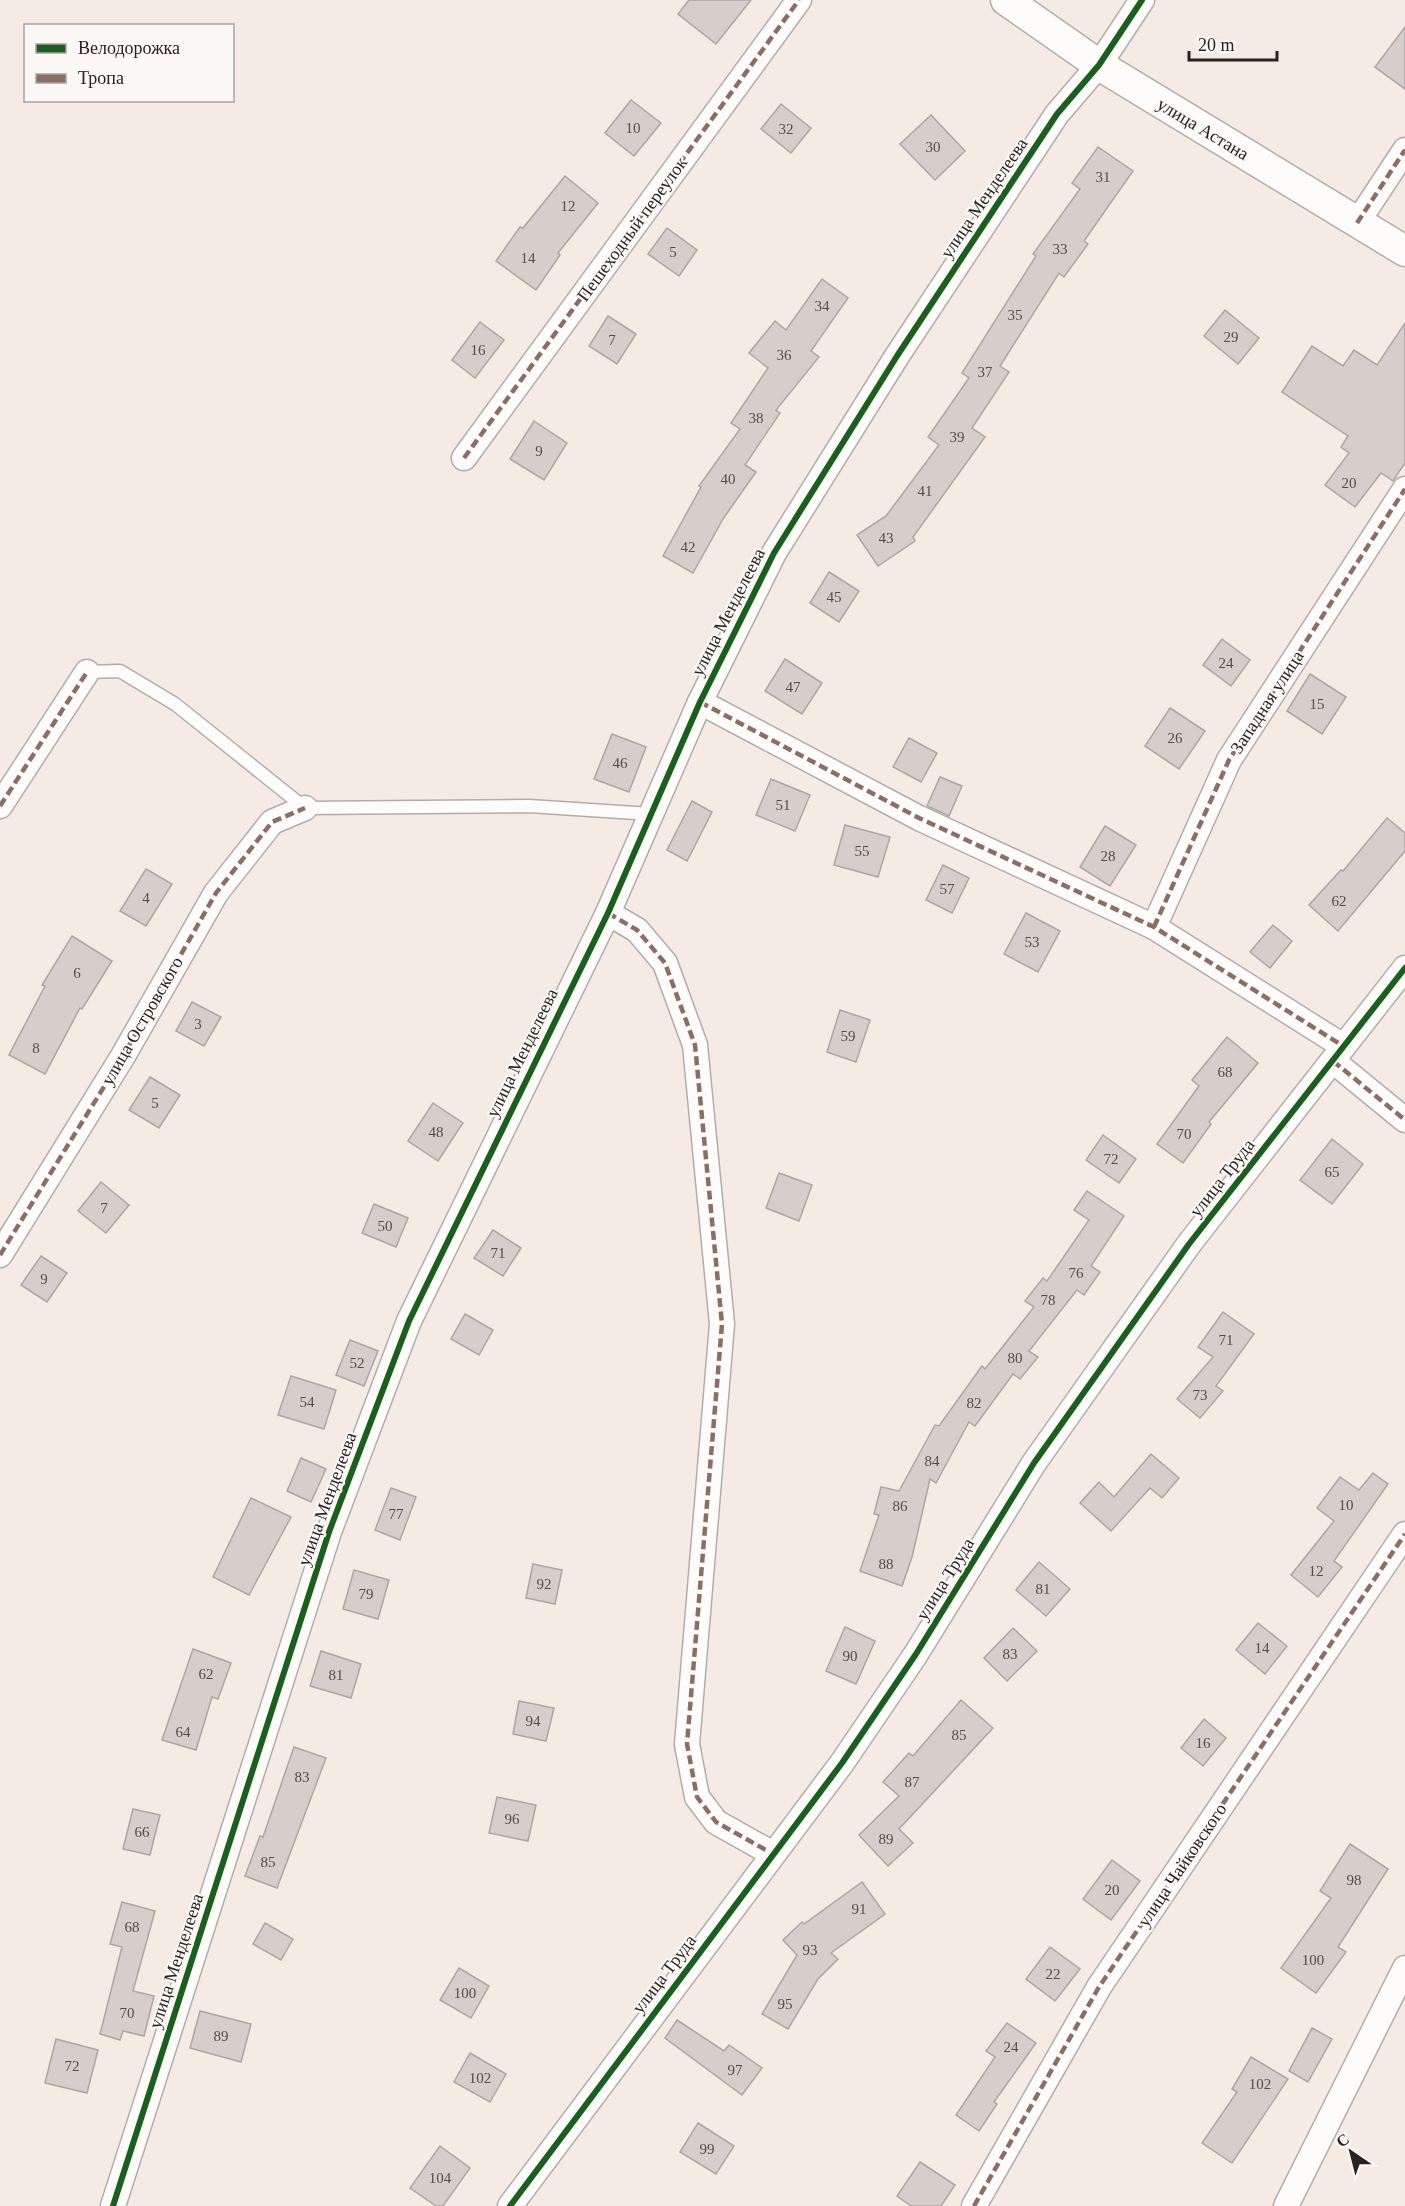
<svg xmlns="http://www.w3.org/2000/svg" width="1405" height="2206" font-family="Georgia,serif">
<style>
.building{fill:#d7cecc;stroke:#aea6a4;stroke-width:1.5}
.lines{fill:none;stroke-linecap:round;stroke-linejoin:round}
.service-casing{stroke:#b5aca8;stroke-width:15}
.minor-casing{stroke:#b5aca8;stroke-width:27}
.tertiary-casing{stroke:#b5aca8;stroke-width:33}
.service{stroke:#fefcfb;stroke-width:12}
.minor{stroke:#fefcfb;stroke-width:24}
.tertiary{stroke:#fefcfb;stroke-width:30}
.quiet{stroke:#8d6e63;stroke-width:4.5;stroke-dasharray:9 4.5;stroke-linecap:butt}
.cycleway-casing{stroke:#fcf8f6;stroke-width:10}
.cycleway{stroke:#1b5e20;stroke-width:6}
.labels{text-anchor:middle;stroke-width:4.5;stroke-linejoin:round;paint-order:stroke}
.number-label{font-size:15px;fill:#544d4a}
.street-label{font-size:18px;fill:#29221f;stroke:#fcf8f6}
</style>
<rect width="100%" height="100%" fill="#f5eae4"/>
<g class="building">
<polygon points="689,0 751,0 716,44 678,14"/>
<polygon points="1405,27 1405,89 1375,67"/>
<polygon points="631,100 661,123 634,156 605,133"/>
<polygon points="781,104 811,128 791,153 761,129"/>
<polygon points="931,115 965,151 935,180 900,144"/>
<polygon points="1098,147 1133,171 1084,241 1088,244 1064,277 1059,273 1000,366 1009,372 972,428 985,437 913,537 915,541 878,566 857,535 886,516 939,445 928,437 969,378 962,373 1036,256 1033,254 1080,189 1072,183"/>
<polygon points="565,176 598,203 558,253 560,255 536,290 496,261 520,227 523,228"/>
<polygon points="667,228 697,250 679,276 648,254"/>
<polygon points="822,279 848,298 811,351 819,357 776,410 780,413 745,465 756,472 723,519 693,573 663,556 701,487 699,486 740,429 731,423 768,368 749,353 775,321 786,330"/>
<polygon points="1225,310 1259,338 1238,364 1204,336"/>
<polygon points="608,316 636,334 617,364 589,346"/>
<polygon points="480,322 504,340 475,378 452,360"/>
<polygon points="1405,323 1405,463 1393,481 1381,473 1355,507 1325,485 1349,453 1341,447 1348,436 1282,392 1312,346 1343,366 1354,350 1377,365"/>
<polygon points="534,421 567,443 544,480 510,459"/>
<polygon points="829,572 859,591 839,622 810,603"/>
<polygon points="1222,639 1250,660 1231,686 1203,665"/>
<polygon points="785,659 822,683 802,714 765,691"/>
<polygon points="1310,674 1346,697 1322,734 1287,711"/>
<polygon points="1170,708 1205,731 1179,769 1145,746"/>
<polygon points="612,734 646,747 629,792 594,779"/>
<polygon points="909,738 937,753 921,782 893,767"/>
<polygon points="940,777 962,786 949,816 927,806"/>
<polygon points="771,779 810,795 795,831 756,815"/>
<polygon points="692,801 712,812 687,861 667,850"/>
<polygon points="1387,818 1405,833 1405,851 1338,931 1309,905 1341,870 1343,871"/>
<polygon points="845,825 890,837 878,877 834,865"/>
<polygon points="1105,826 1136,845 1110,886 1080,867"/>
<polygon points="943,865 969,878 952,913 926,900"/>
<polygon points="146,869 172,884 146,926 120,911"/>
<polygon points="1026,913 1060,931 1038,972 1004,954"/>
<polygon points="1273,925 1292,941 1270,968 1250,952"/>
<polygon points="72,936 112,961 82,1009 80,1008 45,1074 9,1055 45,986 42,985"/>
<polygon points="192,1002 221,1017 204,1046 176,1031"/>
<polygon points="840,1010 870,1020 856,1062 827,1052"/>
<polygon points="1227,1037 1258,1063 1209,1122 1211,1124 1183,1163 1157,1144 1199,1086 1192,1080"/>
<polygon points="150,1077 180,1095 159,1128 129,1110"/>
<polygon points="433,1103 463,1123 438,1161 408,1141"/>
<polygon points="1103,1135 1136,1159 1119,1183 1086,1160"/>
<polygon points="1332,1139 1363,1164 1332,1204 1300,1180"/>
<polygon points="779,1173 812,1185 799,1221 766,1208"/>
<polygon points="101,1182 129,1205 106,1233 78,1211"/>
<polygon points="1087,1191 1124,1216 1091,1266 1100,1272 1084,1295 1077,1290 1029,1351 1038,1357 1020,1379 1013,1374 975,1426 969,1422 936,1483 930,1479 912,1557 902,1586 860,1571 879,1515 874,1514 881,1487 899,1491 935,1425 939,1426 982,1366 985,1369 1034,1307 1025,1301 1043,1278 1047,1281 1089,1220 1074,1210"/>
<polygon points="374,1204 408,1218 396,1247 362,1233"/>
<polygon points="493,1230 521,1248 503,1276 474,1258"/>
<polygon points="41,1256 67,1273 47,1302 21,1285"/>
<polygon points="1223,1312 1254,1334 1216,1386 1223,1391 1200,1418 1177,1399 1213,1357 1198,1347"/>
<polygon points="465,1314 493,1330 479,1355 451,1339"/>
<polygon points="350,1340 378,1351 364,1386 336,1375"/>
<polygon points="291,1376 336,1390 324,1429 278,1415"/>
<polygon points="1151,1454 1179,1478 1162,1498 1150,1488 1111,1531 1080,1503 1099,1482 1114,1497"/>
<polygon points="301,1458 326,1469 311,1502 287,1491"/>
<polygon points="1373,1473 1388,1484 1334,1561 1342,1567 1318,1597 1291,1575 1334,1521 1317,1508 1340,1477 1359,1490"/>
<polygon points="391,1488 416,1497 400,1540 375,1530"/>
<polygon points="251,1498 291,1517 249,1595 213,1577"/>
<polygon points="1039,1562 1070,1589 1046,1616 1016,1590"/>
<polygon points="533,1564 562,1570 555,1604 526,1598"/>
<polygon points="354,1570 389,1580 378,1619 343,1609"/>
<polygon points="1258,1623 1287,1646 1265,1674 1236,1650"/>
<polygon points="845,1627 875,1641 856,1684 826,1671"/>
<polygon points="1013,1628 1037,1651 1007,1681 984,1658"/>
<polygon points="193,1649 231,1663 218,1699 212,1697 196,1750 162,1740"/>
<polygon points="321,1651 361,1664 351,1698 310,1686"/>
<polygon points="961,1700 993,1728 899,1829 913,1843 888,1866 859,1835 899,1796 883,1782 909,1753 913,1756"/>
<polygon points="519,1701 554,1708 546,1741 513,1734"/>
<polygon points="1204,1719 1226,1738 1203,1766 1181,1748"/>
<polygon points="294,1747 326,1758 277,1888 245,1876 260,1836 263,1837"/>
<polygon points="497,1797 536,1805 528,1841 489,1833"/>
<polygon points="133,1809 160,1815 150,1855 123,1849"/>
<polygon points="1350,1844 1388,1869 1338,1947 1346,1952 1316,1993 1281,1968 1331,1898 1320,1891"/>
<polygon points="1112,1860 1140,1881 1111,1920 1083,1899"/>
<polygon points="862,1882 885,1914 831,1953 838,1959 818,1979 788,2029 762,2014 797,1955 783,1940 802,1922 804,1924"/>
<polygon points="122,1902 155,1911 133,1991 154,1996 144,2036 123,2031 120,2040 100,2034 122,1947 110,1944"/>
<polygon points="265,1923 293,1939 281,1960 253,1944"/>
<polygon points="1050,1947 1080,1969 1055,2001 1026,1979"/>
<polygon points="459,1968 489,1986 471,2018 440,2000"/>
<polygon points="200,2011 251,2024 241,2062 190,2048"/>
<polygon points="677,2020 724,2051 729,2045 762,2068 742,2095 665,2038"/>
<polygon points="1007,2023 1036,2043 994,2102 997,2104 979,2131 956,2115 995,2057 986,2051"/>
<polygon points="1312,2028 1332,2039 1308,2082 1289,2071"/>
<polygon points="56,2039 98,2050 87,2093 45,2083"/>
<polygon points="470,2053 506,2074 490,2102 454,2082"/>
<polygon points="1251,2057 1288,2079 1232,2163 1202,2143 1237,2092 1232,2089"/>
<polygon points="698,2123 734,2146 716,2174 680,2152"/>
<polygon points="440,2146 470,2168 443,2206 436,2206 410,2188"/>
<polygon points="920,2162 955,2185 941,2206 911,2206 897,2196"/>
</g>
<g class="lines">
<g class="service-casing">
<polyline id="service" points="87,672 120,671 175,704 305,808 529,806 651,814"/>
</g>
<g class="minor-casing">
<g id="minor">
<polyline points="1357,223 1405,150"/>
<polyline points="464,458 799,0"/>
<polyline points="700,702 919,818 1154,927 1343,1046"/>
<polyline points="0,806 87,672"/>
<polyline points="608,913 637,930 665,963 695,1045 722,1324 687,1744 697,1797 716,1822 773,1854"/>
<polyline points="1154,927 1229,760 1405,489"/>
<polyline points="1333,1061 1405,1120"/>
<polyline points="0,1255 123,1056 216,893 272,822 305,808"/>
<polyline points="113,2206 329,1532 409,1321 608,913 700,702 774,553 897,356 1057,114 1099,65 1142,0"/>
<polyline points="510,2206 842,1763 916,1654 1034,1463 1189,1244 1405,968"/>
<polyline points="974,2206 1099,1987 1405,1534"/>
<polyline points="1286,2206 1405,1968"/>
</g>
</g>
<g class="tertiary-casing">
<polyline id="tertiary" points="1006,0 1099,65 1405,251"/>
</g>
<use href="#service" class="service"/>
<use href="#minor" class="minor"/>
<use href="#tertiary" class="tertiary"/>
<g class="quiet">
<polyline points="1357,223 1405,150"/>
<polyline points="464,458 799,0"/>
<polyline points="700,702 919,818 1154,927 1343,1046"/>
<polyline points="0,806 87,672"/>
<polyline points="608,913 637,930 665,963 695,1045 722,1324 687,1744 697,1797 716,1822 773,1854"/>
<polyline points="1154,927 1229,760 1405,489"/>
<polyline points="1333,1061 1405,1120"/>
<polyline points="0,1255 123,1056 216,893 272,822 305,808"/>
<polyline points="974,2206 1099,1987 1405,1534"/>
</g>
<g class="cycleway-casing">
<g id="cycleway">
<polyline points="113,2206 329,1532 409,1321 608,913 700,702 774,553 897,356 1057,114 1099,65 1142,0"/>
<polyline points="510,2206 842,1763 916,1654 1034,1463 1189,1244 1405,968"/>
</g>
</g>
<use href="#cycleway" class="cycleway"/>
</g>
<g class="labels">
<g class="number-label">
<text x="633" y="133">10</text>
<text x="786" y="134">32</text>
<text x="933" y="152">30</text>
<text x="1103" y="182">31</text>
<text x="568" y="211">12</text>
<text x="1060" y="254">33</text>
<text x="673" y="257">5</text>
<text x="528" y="263">14</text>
<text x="822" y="311">34</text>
<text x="1015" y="320">35</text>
<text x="1231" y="342">29</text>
<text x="612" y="345">7</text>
<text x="478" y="355">16</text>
<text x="784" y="360">36</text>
<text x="985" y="377">37</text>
<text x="756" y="423">38</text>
<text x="957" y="442">39</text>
<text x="539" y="456">9</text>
<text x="728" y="484">40</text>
<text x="1349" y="488">20</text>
<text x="925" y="496">41</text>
<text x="886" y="543">43</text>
<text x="688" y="552">42</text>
<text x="834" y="602">45</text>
<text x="1226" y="668">24</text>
<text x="793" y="692">47</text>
<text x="1317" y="709">15</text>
<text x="1175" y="743">26</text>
<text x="620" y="768">46</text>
<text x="783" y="810">51</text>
<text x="862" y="856">55</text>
<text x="1108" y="861">28</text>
<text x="947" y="894">57</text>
<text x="146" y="903">4</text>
<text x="1339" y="906">62</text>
<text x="1032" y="947">53</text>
<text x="77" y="978">6</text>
<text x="198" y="1029">3</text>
<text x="848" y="1041">59</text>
<text x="36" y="1053">8</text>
<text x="1225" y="1077">68</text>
<text x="155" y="1108">5</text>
<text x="436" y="1137">48</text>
<text x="1184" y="1139">70</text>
<text x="1111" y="1164">72</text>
<text x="1332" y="1177">65</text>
<text x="104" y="1213">7</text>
<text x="385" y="1231">50</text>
<text x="498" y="1258">71</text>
<text x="1076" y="1278">76</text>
<text x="44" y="1284">9</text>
<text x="1048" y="1305">78</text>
<text x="1226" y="1345">71</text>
<text x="1015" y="1363">80</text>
<text x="357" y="1368">52</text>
<text x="1200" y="1400">73</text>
<text x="307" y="1407">54</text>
<text x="974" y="1408">82</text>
<text x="932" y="1466">84</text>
<text x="1346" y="1510">10</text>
<text x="900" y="1511">86</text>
<text x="396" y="1519">77</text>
<text x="886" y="1569">88</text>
<text x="1316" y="1576">12</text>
<text x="544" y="1589">92</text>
<text x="1043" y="1594">81</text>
<text x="366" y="1599">79</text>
<text x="1262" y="1653">14</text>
<text x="1010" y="1659">83</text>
<text x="850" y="1661">90</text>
<text x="206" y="1679">62</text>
<text x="336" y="1680">81</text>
<text x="533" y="1726">94</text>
<text x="183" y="1737">64</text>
<text x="959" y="1740">85</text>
<text x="1203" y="1748">16</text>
<text x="302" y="1782">83</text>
<text x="912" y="1787">87</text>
<text x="512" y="1824">96</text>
<text x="142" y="1837">66</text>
<text x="886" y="1844">89</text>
<text x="268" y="1867">85</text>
<text x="1354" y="1885">98</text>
<text x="1112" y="1895">20</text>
<text x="859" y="1914">91</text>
<text x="132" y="1932">68</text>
<text x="810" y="1955">93</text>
<text x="1313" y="1965">100</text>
<text x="1053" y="1979">22</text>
<text x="465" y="1998">100</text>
<text x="785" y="2009">95</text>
<text x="127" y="2018">70</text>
<text x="221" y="2041">89</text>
<text x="1011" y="2052">24</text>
<text x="72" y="2071">72</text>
<text x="735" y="2075">97</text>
<text x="480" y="2083">102</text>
<text x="1260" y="2089">102</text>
<text x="707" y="2154">99</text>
<text x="440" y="2183">104</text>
</g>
<g class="street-label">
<text transform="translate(1203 129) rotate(31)" y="6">улица Астана</text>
<text transform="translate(984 198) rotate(-56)" y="6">улица Менделеева</text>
<text transform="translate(632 229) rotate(-54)" y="6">Пешеходный переулок</text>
<text transform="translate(728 612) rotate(-63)" y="6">улица Менделеева</text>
<text transform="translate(1267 702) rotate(-57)" y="6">Западная улица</text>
<text transform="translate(142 1021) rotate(-60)" y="6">улица Островского</text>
<text transform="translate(522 1053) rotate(-64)" y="6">улица Менделеева</text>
<text transform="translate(1222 1178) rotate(-52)" y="6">улица Труда</text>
<text transform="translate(327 1499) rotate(-70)" y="6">улица Менделеева</text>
<text transform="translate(945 1579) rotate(-58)" y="6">улица Труда</text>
<text transform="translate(1182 1865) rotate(-56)" y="6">улица Чайковского</text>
<text transform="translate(176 1961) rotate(-72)" y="6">улица Менделеева</text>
<text transform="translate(664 1974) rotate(-53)" y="6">улица Труда</text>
</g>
</g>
<rect x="24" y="24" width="210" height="78" fill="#fcf8f6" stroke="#a8a2a0" stroke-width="1.5"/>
<rect x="36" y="44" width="30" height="9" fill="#1b5e20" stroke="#a8a2a0" stroke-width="1.5"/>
<text x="78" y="54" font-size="18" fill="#29221f">Велодорожка</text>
<rect x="36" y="74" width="30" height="9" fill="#8d6e63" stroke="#a8a2a0" stroke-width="1.5"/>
<text x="78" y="84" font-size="18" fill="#29221f">Тропа</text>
<g transform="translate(1351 2152) rotate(325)" stroke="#fcf8f6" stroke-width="4.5" paint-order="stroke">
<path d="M0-4.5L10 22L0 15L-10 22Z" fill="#29221f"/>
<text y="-9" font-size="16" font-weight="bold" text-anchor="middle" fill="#29221f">С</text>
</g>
<path d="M1189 51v9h88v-9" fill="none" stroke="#29221f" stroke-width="3"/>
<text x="1198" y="51" font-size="18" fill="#29221f" stroke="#fcf8f6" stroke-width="4.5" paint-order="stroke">20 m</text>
</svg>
